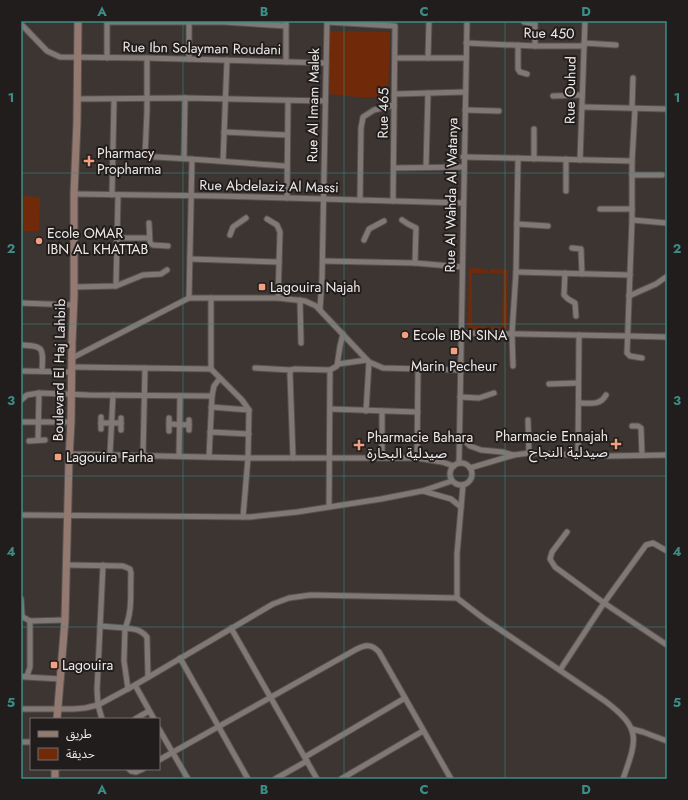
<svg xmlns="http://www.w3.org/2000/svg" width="688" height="800" font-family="Jost,'Noto Sans Arabic',sans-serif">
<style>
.green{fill:#712a09}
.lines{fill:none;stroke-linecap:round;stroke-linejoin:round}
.street-casing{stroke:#585250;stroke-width:7}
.secondary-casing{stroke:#585250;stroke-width:9}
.street{stroke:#817875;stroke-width:5}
.secondary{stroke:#93796f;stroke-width:7}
.grid{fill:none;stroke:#3c8d86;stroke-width:1;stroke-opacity:0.55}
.poi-dot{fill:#f2a081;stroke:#211d1c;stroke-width:1.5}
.labels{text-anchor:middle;stroke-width:4;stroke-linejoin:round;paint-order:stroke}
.street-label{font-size:14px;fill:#efeae8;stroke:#211d1c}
.poi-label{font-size:14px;fill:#efeae8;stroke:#211d1c;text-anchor:start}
.neatline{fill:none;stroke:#3c8d86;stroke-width:1.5}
.grid-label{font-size:13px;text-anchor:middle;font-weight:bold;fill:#3c8d86}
</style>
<rect width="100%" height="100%" fill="#3d3532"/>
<g class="green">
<polygon points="330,31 390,32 388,97 359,97 329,94"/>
<polygon points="21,196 40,197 39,231 21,231"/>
<polygon points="469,268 487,269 487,273 472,273 472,326 502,327 503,273 490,273 490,269 508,270 507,327 503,330 472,330 468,327"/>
</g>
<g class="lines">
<g class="street-casing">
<g id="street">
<polyline points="107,22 224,22 286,26"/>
<polyline points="327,22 395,26 393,201"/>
<polyline points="524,22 535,24 535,46"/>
<polyline points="21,24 47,51 60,57 147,58 326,63"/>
<polyline points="466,43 535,46 584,46"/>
<polyline points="584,43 616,45"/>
<polyline points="518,45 518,69 520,72 527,74"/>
<polyline points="107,58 107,21"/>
<polyline points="396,58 466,58"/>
<polyline points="428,58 429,21"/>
<polyline points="189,59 189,21"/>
<polyline points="286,62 286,21"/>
<polyline points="395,94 465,92"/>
<polyline points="553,96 582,95"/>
<polyline points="77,99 185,98 325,101"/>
<polyline points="582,107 667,109"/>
<polyline points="632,108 633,78"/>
<polyline points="635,109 632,161 632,220 627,353 630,356 642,358"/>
<polyline points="465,110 499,111"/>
<polyline points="534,129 534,159"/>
<polyline points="224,132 287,135"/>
<path d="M 113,155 C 171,157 229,162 286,166"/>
<polyline points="145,156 147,111 147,58"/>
<polyline points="463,157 632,161"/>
<polyline points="184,158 185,98"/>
<polyline points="580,160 585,21"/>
<polyline points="223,161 227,60"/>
<polyline points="426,167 428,93"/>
<polyline points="394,168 463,167"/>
<polyline points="632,175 662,175"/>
<polyline points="566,191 566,159"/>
<polyline points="74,194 218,196 463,203"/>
<polyline points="112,195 114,100"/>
<polyline points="287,198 288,101"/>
<polyline points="360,200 361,128 363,117 374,110 394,105"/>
<polyline points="600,209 632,209"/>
<polyline points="267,219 277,225 280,232 278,298"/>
<polyline points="402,220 408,224 416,228 415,263"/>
<polyline points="632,220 667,223"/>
<polyline points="149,223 150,243 153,245 168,246"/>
<polyline points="517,224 548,226"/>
<polyline points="230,235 233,227 246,218"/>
<polyline points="116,238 149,238"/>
<polyline points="364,240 369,229 384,221"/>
<polyline points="572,248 581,249 582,274"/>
<polyline points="190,259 279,262"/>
<polyline points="323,261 415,263 462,267"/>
<polyline points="516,272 630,275"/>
<polyline points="565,273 564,295 568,299 575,303 576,316"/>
<polyline points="116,286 118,196"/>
<polyline points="74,287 116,286 143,275 161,274 167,270"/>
<polyline points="629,296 656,284 666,277"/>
<polyline points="189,298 192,159"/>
<polyline points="211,298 211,369 242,400 249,410 248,458 243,517"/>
<polyline points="300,300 301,343"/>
<polyline points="21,303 73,305"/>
<polyline points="320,309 322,279 327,21"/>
<polyline points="461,333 628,336 667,337"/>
<path d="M 21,345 C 45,346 43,348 42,371"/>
<polyline points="72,358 189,298 278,298 305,301 316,306 369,362 383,368 460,370"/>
<polyline points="338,364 367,360"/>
<polyline points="513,366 512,333 516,272 518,158"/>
<polyline points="72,367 211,369"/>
<polyline points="255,368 291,370"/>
<polyline points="21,371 71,372"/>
<polyline points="549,384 578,383"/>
<polyline points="212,396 214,386 220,378"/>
<polyline points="460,397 479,398 494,393"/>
<polyline points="21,400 27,395 39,393 89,395 212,396 209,457"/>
<path d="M 579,403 C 590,403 600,406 606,395"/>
<polyline points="211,407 249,410"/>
<polyline points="330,409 418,412"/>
<polyline points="366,411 369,362"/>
<polyline points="101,417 101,429"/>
<polyline points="121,418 121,430"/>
<polyline points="189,420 189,430"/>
<polyline points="528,420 529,453"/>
<polyline points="21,422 71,422"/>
<polyline points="101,423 121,423"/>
<polyline points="169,424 189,425"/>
<polyline points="632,426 638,426 641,428 642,455"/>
<polyline points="169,431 169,418"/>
<polyline points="210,432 249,434"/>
<polyline points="460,436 470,446 481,450 502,452 513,455"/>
<polyline points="38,440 39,393"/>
<polyline points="29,441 45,440"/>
<polyline points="70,454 248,458 417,458 442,462 454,466"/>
<polyline points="110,454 113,395"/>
<polyline points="578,454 579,335"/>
<polyline points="143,455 145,368"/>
<polyline points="179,456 180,396"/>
<polyline points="382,457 382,411"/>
<polyline points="293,458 290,374 291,370 294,369 330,370"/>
<polyline points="417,458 418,369"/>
<circle cx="461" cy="474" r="11"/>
<polyline points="459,463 467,21"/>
<polyline points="470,468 514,455 529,453 610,456 667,455"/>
<polyline points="423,491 451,499 461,507"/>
<polyline points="329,506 330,370 337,366 340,346 343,334"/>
<polyline points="21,515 250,517 297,512 381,499 422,491 452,481"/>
<polyline points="567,532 552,552 550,559 555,567 604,603 667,645"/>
<path d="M 67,565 L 123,566 L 130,569 L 131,573 C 130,591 133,611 125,628 L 100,626"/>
<polyline points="457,598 457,554 463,485"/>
<polyline points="21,599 22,616"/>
<polyline points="21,616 30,621 65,620"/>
<polyline points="231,628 317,779"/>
<polyline points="180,658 248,779"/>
<polyline points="560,670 604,603 646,545 653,543 667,551"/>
<polyline points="21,677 27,676 30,667 30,621"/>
<polyline points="25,677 61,679"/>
<polyline points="135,685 154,719"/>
<path d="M 128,689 L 124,661 L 125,628 C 135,629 140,629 147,637 L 148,677"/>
<path d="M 21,709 L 74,709 L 85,708 L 98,705 L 135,685 L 273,604 L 289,598 L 311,595 L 457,598 L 483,618 L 605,701 C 642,729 637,739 623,779"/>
<polyline points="102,719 98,705 97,690 103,565"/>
<polyline points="135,719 149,711"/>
<polyline points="159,729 188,779"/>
<polyline points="632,729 643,732 667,741"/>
<polyline points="21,742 31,742"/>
<polyline points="305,757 405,698"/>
<path d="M 159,760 L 355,650 C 364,645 371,643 379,652 L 451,779"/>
<polyline points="129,769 131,771 136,772 143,769"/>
<polyline points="275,779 307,761"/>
<polyline points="341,779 423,731"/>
</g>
</g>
<g class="secondary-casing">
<g id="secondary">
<polyline points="57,719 65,620 69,459 71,422 72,343 74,296 74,194 77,122 78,21"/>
<polyline points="55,779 55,769"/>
</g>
</g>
<use href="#street" class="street"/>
<use href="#secondary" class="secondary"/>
</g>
<path class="grid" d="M 183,21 L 183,779M 344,21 L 344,779M 505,21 L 505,779M 21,173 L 667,173M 21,324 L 667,324M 21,476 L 667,476M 21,627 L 667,627"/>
<g class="poi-dot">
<path d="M87 155h4v4h4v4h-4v4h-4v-4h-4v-4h4z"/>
<circle cx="39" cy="241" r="4"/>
<rect x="258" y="283" width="8" height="8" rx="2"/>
<circle cx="405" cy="335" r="4"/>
<rect x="450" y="347" width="8" height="8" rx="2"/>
<path d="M614 438h4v4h4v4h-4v4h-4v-4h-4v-4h4z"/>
<path d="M357 439h4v4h4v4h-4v4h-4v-4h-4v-4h4z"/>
<rect x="54" y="453" width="8" height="8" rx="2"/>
<rect x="50" y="661" width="8" height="8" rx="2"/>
</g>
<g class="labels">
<g class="street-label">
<text transform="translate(549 33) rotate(1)" y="5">Rue 450</text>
<text transform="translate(202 48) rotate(1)" y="5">Rue Ibn Solayman Roudani</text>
<text transform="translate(570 90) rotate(-89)" y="5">Rue Ouhud</text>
<text transform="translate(313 105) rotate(-89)" y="5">Rue Al Imam Malek</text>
<text transform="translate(383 113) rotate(-89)" y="5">Rue 465</text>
<text transform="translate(269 186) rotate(1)" y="5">Rue Abdelaziz Al Massi</text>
<text transform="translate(451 195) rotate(-89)" y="5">Rue Al Wahda Al Watanya</text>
<text transform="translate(59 370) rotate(-89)" y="5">Boulevard El Haj Lahbib</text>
</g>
<g class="poi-label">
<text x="97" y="158">Pharmacy<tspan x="97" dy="16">Propharma</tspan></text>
<text x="47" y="238">Ecole OMAR<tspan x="47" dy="16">IBN AL KHATTAB</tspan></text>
<text x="270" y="292">Lagouira Najah</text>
<text x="413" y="340">Ecole IBN SINA</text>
<text x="454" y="371" text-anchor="middle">Marin Pecheur</text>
<text x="608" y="441" text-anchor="end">Pharmacie Ennajah<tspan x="608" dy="16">صيدلية النجاح</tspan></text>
<text x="367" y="442">Pharmacie Bahara<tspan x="367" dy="16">صيدلية البحارة</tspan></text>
<text x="66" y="462">Lagouira Farha</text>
<text x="62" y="670">Lagouira</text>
</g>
</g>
<rect width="688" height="800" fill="none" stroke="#211d1c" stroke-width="44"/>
<rect x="30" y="718" width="130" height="52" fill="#211d1c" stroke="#736f6e"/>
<rect x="38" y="731" width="20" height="6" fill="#93796f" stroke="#736f6e"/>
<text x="66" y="738" font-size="12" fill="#efeae8">طريق</text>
<rect x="38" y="748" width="20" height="12" fill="#712a09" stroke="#736f6e"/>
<text x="66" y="758" font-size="12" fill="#efeae8">حديقة</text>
<rect x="22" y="22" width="644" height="756" class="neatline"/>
<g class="grid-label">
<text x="102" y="16">A</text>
<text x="264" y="16">B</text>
<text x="424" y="16">C</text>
<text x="586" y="16">D</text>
<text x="11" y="102">1</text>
<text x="677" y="102">1</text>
<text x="11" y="253">2</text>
<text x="677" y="253">2</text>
<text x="11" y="405">3</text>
<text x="677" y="405">3</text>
<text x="11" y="556">4</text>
<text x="677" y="556">4</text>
<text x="11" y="707">5</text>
<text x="677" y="707">5</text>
<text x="102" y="794">A</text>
<text x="264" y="794">B</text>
<text x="424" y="794">C</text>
<text x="586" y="794">D</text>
</g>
</svg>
